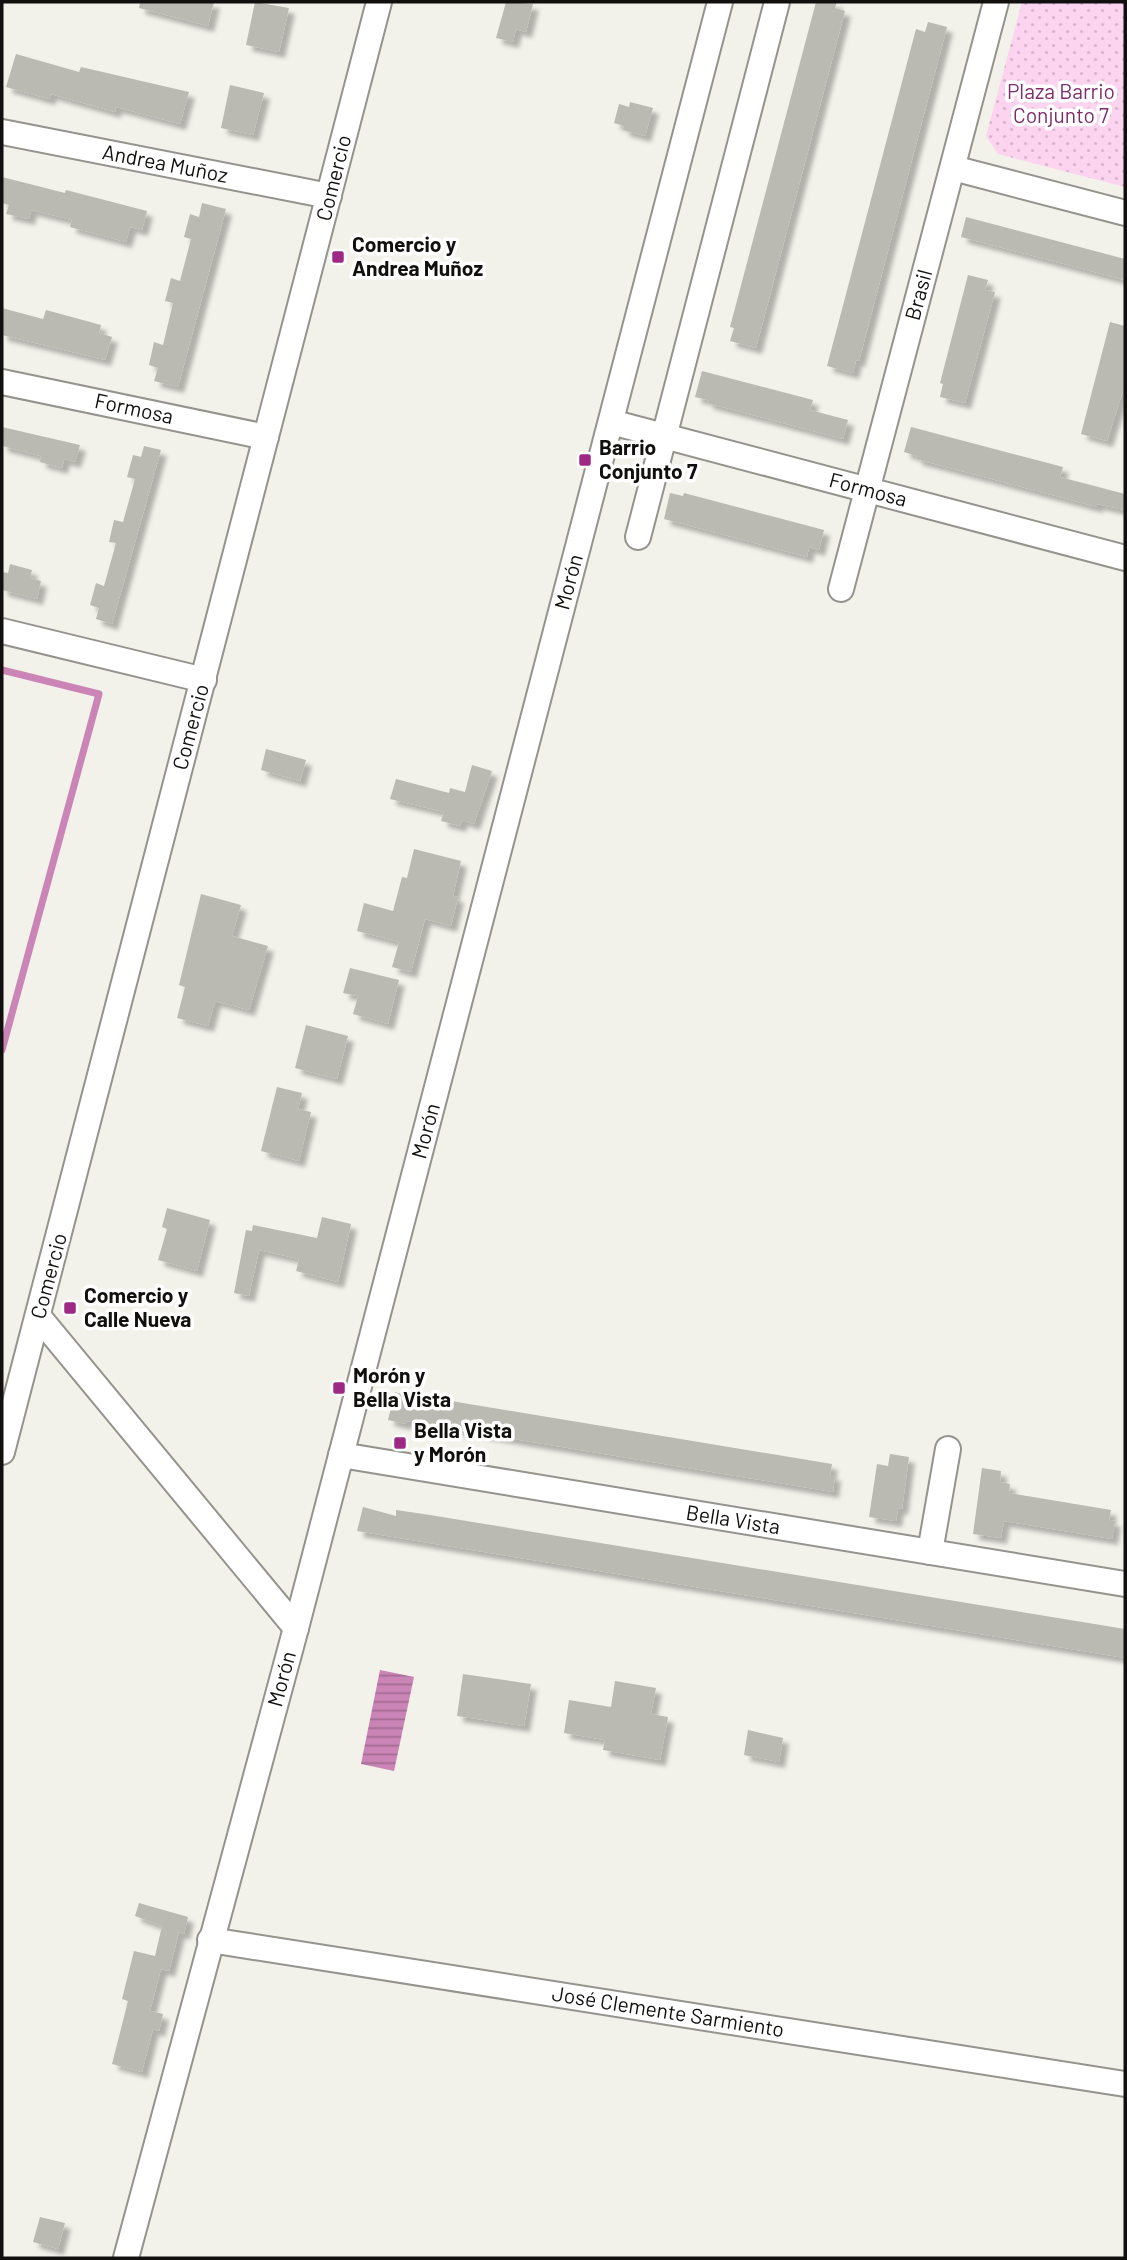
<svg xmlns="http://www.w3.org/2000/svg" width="1127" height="2260" font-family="Barlow,sans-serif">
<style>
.grass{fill:url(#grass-dots)}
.water{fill:url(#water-rules)}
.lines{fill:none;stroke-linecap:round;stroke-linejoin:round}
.stream{stroke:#ca84b6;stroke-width:7}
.building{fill:#bab9b2;filter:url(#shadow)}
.minor-casing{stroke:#94938d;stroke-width:28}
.minor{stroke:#fff;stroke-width:24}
.poi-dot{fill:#9d2985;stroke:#fff;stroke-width:2.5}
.labels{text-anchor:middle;stroke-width:7;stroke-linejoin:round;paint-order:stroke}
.park-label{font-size:21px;fill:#7e2c6c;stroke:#fff}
.street-label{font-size:21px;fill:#11100e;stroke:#fff}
.poi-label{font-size:21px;font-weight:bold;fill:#11100e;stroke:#fff;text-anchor:start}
</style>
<defs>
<pattern id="grass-dots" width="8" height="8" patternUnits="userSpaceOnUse" patternTransform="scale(1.75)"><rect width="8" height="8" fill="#fdd4f0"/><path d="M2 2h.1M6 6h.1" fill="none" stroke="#d8b5cd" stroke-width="1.8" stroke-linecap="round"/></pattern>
<pattern id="water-rules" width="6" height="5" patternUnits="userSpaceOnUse" patternTransform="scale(1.75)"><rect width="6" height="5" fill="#ca84b6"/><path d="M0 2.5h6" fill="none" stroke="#a36b92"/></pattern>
<filter id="shadow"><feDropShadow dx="6" dy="6" stdDeviation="2" flood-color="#0004"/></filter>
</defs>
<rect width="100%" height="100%" fill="#f2f1ea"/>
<polygon class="grass" points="1022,2 1125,2 1125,187 998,154 986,136"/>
<polygon class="water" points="380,1670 414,1677 394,1771 361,1764"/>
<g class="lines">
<polyline class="stream" points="2,670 99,694 2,1050"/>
</g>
<g class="building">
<polygon points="140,2 214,2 208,26 139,8"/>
<polygon points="255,2 289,8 279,52 246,45"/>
<polygon points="506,2 533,4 526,32 516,29 513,42 496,38"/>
<polygon points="816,2 837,2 835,8 845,11 756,348 730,341 734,328 730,327"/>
<polygon points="928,22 947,27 859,361 856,360 853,373 827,366 916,29 925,32"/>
<polygon points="16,54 79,72 81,67 189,92 180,124 116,107 115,112 51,94 49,99 6,87"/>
<polygon points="230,85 264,93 253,135 221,128"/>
<polygon points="630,102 653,108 645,136 623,130 624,126 614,123 619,104 629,107"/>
<polygon points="2,177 65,193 66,190 147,211 142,230 130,227 126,242 70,227 72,220 31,210 29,219 6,214 9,205 2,203"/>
<polygon points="202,203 226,209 178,387 154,381 158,368 149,365 154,342 163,345 173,303 165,301 171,278 180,281 191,239 184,237 190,214 199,217"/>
<polygon points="966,217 1125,259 1125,280 961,237"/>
<polygon points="968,275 988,280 985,290 995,292 965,403 940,397 943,384 940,383"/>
<polygon points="2,308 43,319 46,310 101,325 99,333 112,337 105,360 2,335"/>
<polygon points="1110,322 1125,326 1125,384 1107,441 1081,434"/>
<polygon points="702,371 813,400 810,410 848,420 843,439 707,403 708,400 695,397"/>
<polygon points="2,427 80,445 75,462 64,459 62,468 40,462 41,456 2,446"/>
<polygon points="911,427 1063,467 1060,477 1125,494 1125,510 1097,504 1097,507 916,459 917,456 904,452"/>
<polygon points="144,446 161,450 112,624 96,619 99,608 90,605 96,583 104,586 116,543 109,542 114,520 123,522 135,479 127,477 133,455 141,457"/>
<polygon points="670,493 683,496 684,493 824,530 819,550 809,547 807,557 664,519"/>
<polygon points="10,564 32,570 30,578 41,581 37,599 2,590 2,572 8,573"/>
<polygon points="266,749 306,760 300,781 261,770"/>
<polygon points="472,765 492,771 474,824 462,820 460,826 441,821 444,812 390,799 396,779 449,793 450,788 465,792"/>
<polygon points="414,849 461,861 453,896 458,897 451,926 425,919 411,972 392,967 399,942 357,931 364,903 393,911 402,877 407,878"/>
<polygon points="201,894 241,905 232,936 268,946 249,1010 215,1001 208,1026 177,1018 185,987 179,985"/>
<polygon points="350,968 399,980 388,1024 353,1014 358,996 343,993"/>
<polygon points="306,1025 348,1036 337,1079 295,1068"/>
<polygon points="277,1087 302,1093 298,1109 311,1112 299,1161 261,1151"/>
<polygon points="167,1208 210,1220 197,1271 158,1260 167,1229 162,1227"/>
<polygon points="322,1217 351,1224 338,1282 296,1271 299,1259 259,1250 249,1296 234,1293 246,1230 252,1231 253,1225 317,1238"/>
<polygon points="395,1392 426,1401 427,1397 832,1464 830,1475 835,1475 833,1492 406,1421 406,1424 388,1420"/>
<polygon points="890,1454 909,1457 902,1509 898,1508 896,1521 869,1517 877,1464 888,1466"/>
<polygon points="982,1468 1001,1471 1000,1482 1010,1484 1009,1493 1111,1510 1109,1520 1115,1521 1112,1539 1004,1521 1001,1538 973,1534"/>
<polygon points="363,1507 396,1516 396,1510 430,1515 1125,1629 1125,1658 357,1531"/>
<polygon points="463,1674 531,1684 524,1726 457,1716"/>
<polygon points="615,1681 656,1688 651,1714 668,1717 660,1760 603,1750 605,1740 564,1733 569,1700 611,1707"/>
<polygon points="748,1730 783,1738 779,1762 744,1755"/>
<polygon points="139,1903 188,1917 184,1934 179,1932 169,1971 161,1969 150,2011 163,2014 159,2031 153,2029 142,2072 112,2064 128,2001 122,1999 134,1951 155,1956 162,1926 135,1916"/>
<polygon points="40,2217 65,2223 58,2249 33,2242"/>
</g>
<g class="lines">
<g class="minor-casing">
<g id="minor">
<polyline points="2,132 329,196"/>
<polyline points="953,168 1125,213"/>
<polyline points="2,382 266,437"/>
<polyline points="611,422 1125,558"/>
<polyline points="638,537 777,2"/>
<polyline points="841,589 996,2"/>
<polyline points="2,631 204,680"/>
<polyline points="38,1316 296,1628"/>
<polyline points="2,1452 379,2"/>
<polyline points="341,1455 1125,1584"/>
<polyline points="930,1552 948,1449"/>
<polyline points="210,1940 1125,2084"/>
<polyline points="126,2258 296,1628 720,2"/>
</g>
</g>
<use href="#minor" class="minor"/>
</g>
<g class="poi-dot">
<rect x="331" y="250" width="14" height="14" rx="3.5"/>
<rect x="578" y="453" width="14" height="14" rx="3.5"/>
<rect x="63" y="1301" width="14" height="14" rx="3.5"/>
<rect x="332" y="1381" width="14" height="14" rx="3.5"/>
<rect x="393" y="1436" width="14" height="14" rx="3.5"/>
</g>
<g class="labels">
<g class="park-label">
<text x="1061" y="99">Plaza Barrio<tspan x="1061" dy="24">Conjunto 7</tspan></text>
</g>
<g class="street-label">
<text transform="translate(165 164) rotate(11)" y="7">Andrea Muñoz</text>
<text transform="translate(334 178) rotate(-76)" y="7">Comercio</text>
<text transform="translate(919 295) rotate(-75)" y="7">Brasil</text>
<text transform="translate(134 409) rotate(12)" y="7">Formosa</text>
<text transform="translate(868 490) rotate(15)" y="7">Formosa</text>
<text transform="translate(569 582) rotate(-75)" y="7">Morón</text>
<text transform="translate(191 727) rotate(-75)" y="7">Comercio</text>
<text transform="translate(426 1131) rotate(-75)" y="7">Morón</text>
<text transform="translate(49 1276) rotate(-75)" y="7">Comercio</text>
<text transform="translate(733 1520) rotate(9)" y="7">Bella Vista</text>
<text transform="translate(282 1679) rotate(-75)" y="7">Morón</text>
<text transform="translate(668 2012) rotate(9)" y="7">José Clemente Sarmiento</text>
</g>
<g class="poi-label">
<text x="352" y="252">Comercio y<tspan x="352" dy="24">Andrea Muñoz</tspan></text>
<text x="599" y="455">Barrio<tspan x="599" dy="24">Conjunto 7</tspan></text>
<text x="84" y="1303">Comercio y<tspan x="84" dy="24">Calle Nueva</tspan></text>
<text x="353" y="1383">Morón y<tspan x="353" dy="24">Bella Vista</tspan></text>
<text x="414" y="1438">Bella Vista<tspan x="414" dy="24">y Morón</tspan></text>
</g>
</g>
<rect width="1127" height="2260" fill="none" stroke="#11100e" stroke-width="7"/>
</svg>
